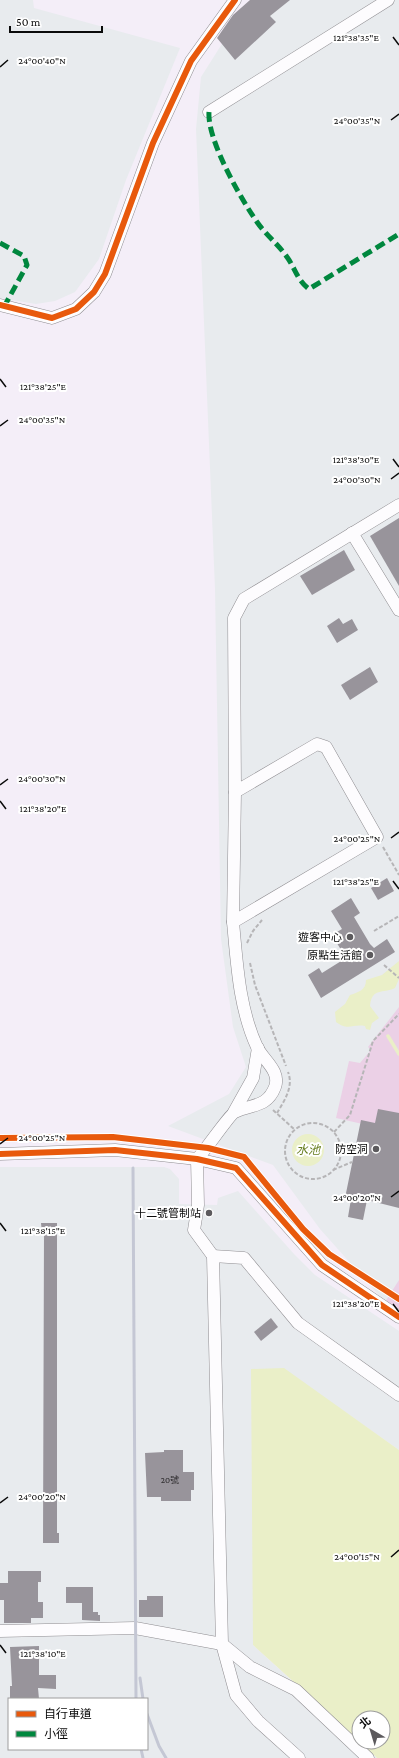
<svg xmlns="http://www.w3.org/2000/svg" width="399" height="1758" font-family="'Crimson Pro','Noto Sans TC',serif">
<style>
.industrial{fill:#e8ebee;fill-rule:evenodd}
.green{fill:#ebd0e6}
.water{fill:#eaefc8}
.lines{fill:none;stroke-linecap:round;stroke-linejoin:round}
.stream{stroke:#eaefc8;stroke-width:3.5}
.building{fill:#98949b}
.minor-casing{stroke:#8f8d91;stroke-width:13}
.path{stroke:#b6b5b7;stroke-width:2;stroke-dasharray:4 2;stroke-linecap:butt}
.minor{stroke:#fdfcfe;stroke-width:12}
.rail{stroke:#c4c7d4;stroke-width:3}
.quiet{stroke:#00873e;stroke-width:5;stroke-dasharray:10 5;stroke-linecap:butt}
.cycleway-casing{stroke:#fff;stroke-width:8}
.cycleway{stroke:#e8590c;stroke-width:6}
.ticks{fill:none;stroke:#0a0a0a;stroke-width:1.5}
.poi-dot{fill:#5c5a5d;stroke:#fff;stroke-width:1.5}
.labels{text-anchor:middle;stroke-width:4;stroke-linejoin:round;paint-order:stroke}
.number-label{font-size:9px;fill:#2e2c2e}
.poi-label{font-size:11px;fill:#0a0a0a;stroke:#fff;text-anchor:end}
.water-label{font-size:12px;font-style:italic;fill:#667d1e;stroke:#fff}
.ticks-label{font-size:10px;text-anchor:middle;fill:#0a0a0a;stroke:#fff;stroke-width:4;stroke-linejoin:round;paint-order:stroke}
</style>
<rect width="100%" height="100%" fill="#f4eef8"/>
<g class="industrial">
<polygon points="0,0 33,0 34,8 180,48 126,180 99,259 75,292 55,301 36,304 0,298"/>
<polygon points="258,0 399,0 399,1311 385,1302 320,1229 273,1165 168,1126 229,1094 246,1067 233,1027 221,939 215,589 196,129 201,77 239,17"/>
<path d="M 0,1167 L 164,1167 L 170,1169 L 179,1179 L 179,1204 L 217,1205 L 218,1198 L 238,1191 L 294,1254 L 315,1275 L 399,1331 L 399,1450 L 284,1369 L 253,1645 L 377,1758 L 0,1758 ZM 9,1699 L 147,1699 L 147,1749 L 9,1749 Z"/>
</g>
<g class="green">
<polygon points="399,1007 399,1174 398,1132 336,1118 349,1061 360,1063 371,1050 368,1047"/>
<polygon points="399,1280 399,1311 385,1302"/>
</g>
<g class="water">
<path d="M 399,961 L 399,979 L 395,988 C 383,994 372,987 370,1006 L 379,1018 L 372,1023 L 370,1030 L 366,1029 L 365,1026 C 352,1024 348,1031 336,1022 L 335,1012 L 345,1004 L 350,995 C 359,992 366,990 366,980 L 382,975 Z"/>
<circle cx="308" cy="1150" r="16"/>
<polygon points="284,1368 399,1450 399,1758 377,1758 360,1742 383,1742 383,1718 359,1718 359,1741 253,1645 251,1369"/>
</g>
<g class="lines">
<polyline class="stream" points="388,1036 399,1054"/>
</g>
<g class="building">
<polygon points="250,0 290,0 270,16 276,22 235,60 217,38 233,15"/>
<polygon points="399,518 399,586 370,536"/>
<polygon points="344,550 355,570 312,595 300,576"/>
<polygon points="339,618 343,624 352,619 358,630 337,643 327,626"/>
<polygon points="370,667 378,682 350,700 341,685"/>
<polygon points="387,878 394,891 378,900 371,888"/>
<polygon points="351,898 360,913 354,917 370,944 374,948 387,939 395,952 321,998 308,975 319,968 322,973 346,958 332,935 342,929 331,911"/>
<polygon points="378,1109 399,1113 399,1208 367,1200 363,1220 348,1217 351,1199 345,1198 361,1120 375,1123"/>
<polygon points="41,1223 57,1223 57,1533 59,1533 59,1543 43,1543 44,1233 42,1233"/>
<polygon points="271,1318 278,1327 261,1341 254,1332"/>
<polygon points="164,1450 183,1450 183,1472 194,1472 194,1490 191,1490 191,1501 161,1501 161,1497 147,1497 145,1453 164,1452"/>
<polygon points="8,1571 41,1571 41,1582 38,1582 38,1602 43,1602 43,1618 31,1618 31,1623 4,1623 4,1600 0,1600 0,1583 8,1583"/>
<polygon points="66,1587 93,1587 93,1612 98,1612 98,1615 100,1615 100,1621 82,1620 82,1603 66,1603"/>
<polygon points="147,1596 163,1596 163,1617 139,1617 139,1600 147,1600"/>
<polygon points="39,1646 39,1675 56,1675 56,1689 38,1688 39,1699 10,1699 10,1686 12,1686 10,1647"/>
</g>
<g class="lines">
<g class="minor-casing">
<g id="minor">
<polyline points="209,112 388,0"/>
<polyline points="0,305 52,318 76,309 94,292 105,274 153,143 191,61 235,0"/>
<polyline points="352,533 399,610"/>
<polyline points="233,922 235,792"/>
<polyline points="234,1112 253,1078 258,1048"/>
<polyline points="0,1154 115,1150 197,1159 236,1168 322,1265 399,1317"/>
<path d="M 213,1256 L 194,1230 L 198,1205 L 197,1159 C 205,1151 230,1114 235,1112 C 251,1104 267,1108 275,1087 C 281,1071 263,1060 257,1047 C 239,1008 237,964 233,922 L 377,837 L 326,747 L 317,744 L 235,792 L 234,618 L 244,599 L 399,505"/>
<polyline points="0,1631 135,1628 222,1644 250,1667 296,1690 368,1758"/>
<polyline points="299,1758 258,1721 236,1695 222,1644 213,1256 244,1258 298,1323 399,1395"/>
</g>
</g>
<g class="path">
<polyline points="383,847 399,875"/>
<polyline points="374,931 399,916"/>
<polyline points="247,943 253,931 262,920"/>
<polyline points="250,963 255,985 286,1066"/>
<polyline points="384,965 399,978"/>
<polyline points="273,1110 295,1130"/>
<path d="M 277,1113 C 284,1101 294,1087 288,1072"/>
<circle cx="313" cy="1151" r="28"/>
<polyline points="334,1132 350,1115 373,1041 399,1014"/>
<polyline points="333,1170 352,1162"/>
</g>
<use href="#minor" class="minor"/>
<g class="rail">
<polyline points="133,1168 136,1699"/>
<polyline points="140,1678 143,1699"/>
<polyline points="147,1714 159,1746 166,1758"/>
<polyline points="141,1749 143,1758"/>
</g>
<g class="quiet">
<path d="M 209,112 C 207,140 241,199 257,222 C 266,235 278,244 287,257 C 295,268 297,280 309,289 L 399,234"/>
<polyline points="0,243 24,256 27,265 5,305"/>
</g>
<g class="cycleway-casing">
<g id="cycleway">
<polyline points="0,305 52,318 76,309 94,292 105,274 153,143 191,61 235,0"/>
<polyline points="0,1138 113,1137 208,1148 244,1157 303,1229 329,1254 399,1299"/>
<polyline points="0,1154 115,1150 197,1159 236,1168 322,1265 399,1317"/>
</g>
</g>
<use href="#cycleway" class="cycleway"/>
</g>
<path class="ticks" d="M 393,37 L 399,45M 0,67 L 8,60M 391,120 L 399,114M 0,379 L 6,387M 0,426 L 8,420M 393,459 L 399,467M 391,479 L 399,473M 0,785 L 8,779M 0,801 L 6,809M 391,838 L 399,832M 393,881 L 399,889M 0,1144 L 8,1138M 391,1197 L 399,1191M 0,1223 L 6,1231M 393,1304 L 399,1312M 0,1503 L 8,1497M 391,1557 L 399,1550M 0,1645 L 6,1653"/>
<g class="poi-dot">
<circle cx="350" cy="937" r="4"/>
<circle cx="370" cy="955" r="4"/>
<circle cx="376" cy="1149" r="4"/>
<circle cx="209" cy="1213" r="4"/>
</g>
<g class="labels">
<g class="number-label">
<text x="170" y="1483">20號</text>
</g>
<g class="poi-label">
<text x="342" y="941">遊客中心</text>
<text x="362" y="959">原點生活館</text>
<text x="368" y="1153">防空洞</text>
<text x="201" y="1217">十二號管制站</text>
</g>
<g class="water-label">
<text x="308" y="1154">水池</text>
</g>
</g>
<g class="ticks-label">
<text x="356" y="41">121°38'35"E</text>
<text x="42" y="64">24°00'40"N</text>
<text x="357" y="124">24°00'35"N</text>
<text x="43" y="390">121°38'25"E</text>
<text x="42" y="423">24°00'35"N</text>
<text x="356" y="463">121°38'30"E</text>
<text x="357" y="483">24°00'30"N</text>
<text x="42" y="782">24°00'30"N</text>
<text x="43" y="812">121°38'20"E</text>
<text x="357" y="842">24°00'25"N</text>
<text x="356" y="885">121°38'25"E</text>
<text x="42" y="1141">24°00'25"N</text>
<text x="357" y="1201">24°00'20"N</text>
<text x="43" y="1234">121°38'15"E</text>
<text x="356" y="1307">121°38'20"E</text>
<text x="42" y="1500">24°00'20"N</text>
<text x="357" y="1560">24°00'15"N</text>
<text x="43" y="1657">121°38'10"E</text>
</g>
<rect x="8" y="1698" width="140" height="52" fill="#ffffff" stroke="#9d9d9d"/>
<rect x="16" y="1711" width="20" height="6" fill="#e8590c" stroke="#9d9d9d"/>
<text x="44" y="1718" font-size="12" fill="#0a0a0a">自行車道</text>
<rect x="16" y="1731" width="20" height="6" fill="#00873e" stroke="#9d9d9d"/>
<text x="44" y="1738" font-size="12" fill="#0a0a0a">小徑</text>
<g transform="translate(371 1730) rotate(322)"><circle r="19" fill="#ffffff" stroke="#9d9d9d"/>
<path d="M0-3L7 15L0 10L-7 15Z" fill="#5c5a5d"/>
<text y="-6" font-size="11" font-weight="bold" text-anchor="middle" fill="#0a0a0a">北</text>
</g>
<path d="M10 26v6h92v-6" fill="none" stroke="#0a0a0a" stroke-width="2"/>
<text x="16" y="26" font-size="12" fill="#0a0a0a" stroke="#ffffff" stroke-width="3" paint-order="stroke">50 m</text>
</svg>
